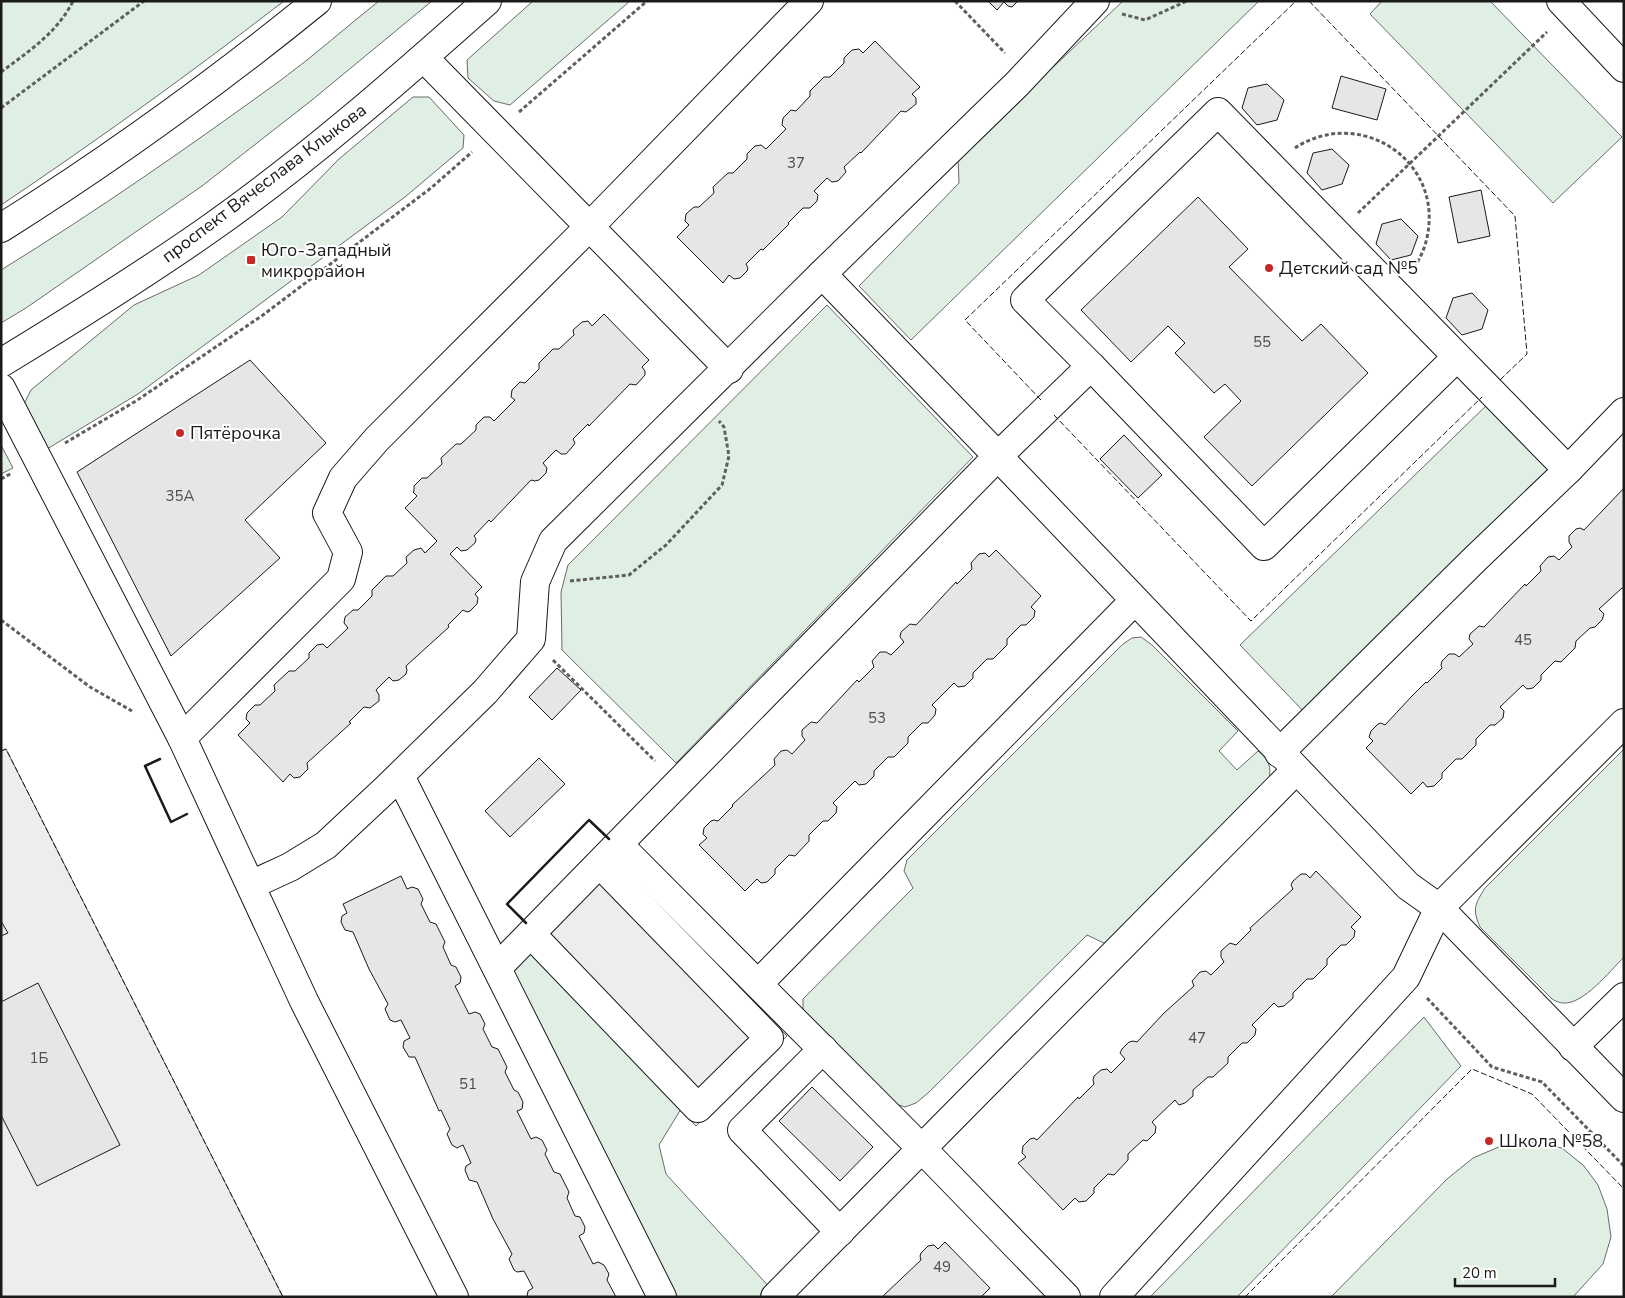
<svg xmlns="http://www.w3.org/2000/svg" width="1625" height="1298" font-family="'Nunito Sans',sans-serif">
<style>
.green{fill:#e0efe3;stroke:#6a6a6a}
.parking{fill:#ededed;stroke:#6a6a6a}
.building{fill:#e6e6e6;stroke:#1a1a1a}
.lines{fill:none;stroke-linecap:round;stroke-linejoin:round}
.minor-casing{stroke:#1a1a1a;stroke-width:30}
.major-casing{stroke:#1a1a1a;stroke-width:30}
.path{stroke:#5f5f5f;stroke-width:3;stroke-dasharray:4 2.5;stroke-linecap:butt}
.minor{stroke:#fff;stroke-width:28}
.major{stroke:#fff;stroke-width:28}
.fence{stroke:#1a1a1a;stroke-width:1;stroke-dasharray:6 2.5;stroke-linecap:butt}
.wall{stroke:#1a1a1a;stroke-width:2.5}
.poi-dot{fill:#c62828;stroke:#fff;stroke-width:2}
.labels{text-anchor:middle;stroke-width:4;stroke-linejoin:round;paint-order:stroke}
.number-label{font-size:15px;fill:#4d4d4d}
.street-label{font-size:18px;fill:#1a1a1a;stroke:#fff}
.poi-label{font-size:18px;fill:#1a1a1a;stroke:#fff;text-anchor:start}
</style>
<rect width="100%" height="100%" fill="#fff"/>
<g class="green">
<path d="M 1,1 L 284,1 C 192,72 98,140 1,205 Z"/>
<path d="M 379,1 L 432,1 L 312,100 L 202,186 L 26,308 L 1,323 L 1,270 C 97,211 190,146 281,80 C 315,55 346,27 379,1 Z"/>
<polygon points="533,1 630,1 510,105 494,101 468,78 467,60"/>
<polygon points="1123,1 1259,1 911,340 859,286 959,183 958,157"/>
<polygon points="1382,1 1490,1 1622,137 1553,203 1370,14"/>
<polygon points="413,97 429,97 464,135 463,148 405,197 138,394 42,452 23,406 31,390 134,305 199,275 282,217 339,159"/>
<polygon points="827,305 973,457 676,763 562,650 561,592 568,565"/>
<polygon points="1492,400 1560,470 1306,714 1240,645"/>
<polygon points="1,445 13,468 1,474"/>
<path d="M 1141,637 L 1152,645 L 1238,731 L 1219,751 L 1237,770 L 1258,751 C 1270,760 1271,767 1269,781 L 1108,945 L 1087,935 L 928,1093 L 916,1103 L 905,1107 L 896,1104 L 811,1021 L 803,1009 L 803,999 L 913,888 L 904,871 L 907,860 L 1123,644 L 1132,638 Z"/>
<path d="M 1624,749 L 1624,957 C 1610,971 1583,1005 1563,1003 C 1560,1003 1555,1001 1552,999 L 1480,927 C 1472,909 1475,904 1485,888 Z"/>
<polygon points="531,951 681,1109 659,1145 666,1174 773,1291 767,1297 672,1297 509,972"/>
<polygon points="1424,1017 1461,1066 1237,1297 1150,1297"/>
<polygon points="1535,1142 1562,1148 1584,1166 1598,1185 1607,1209 1611,1237 1603,1264 1573,1297 1331,1297 1447,1179 1473,1158 1501,1146"/>
</g>
<g class="parking">
<polygon points="6,749 283,1297 1,1297 1,751"/>
<polygon points="618,865 787,1036 696,1126 531,951"/>
</g>
<g class="building">
<polygon points="988,1 1018,1 1012,7 1008,6 1004,2 997,10"/>
<polygon points="875,41 920,87 912,94 916,98 916,104 906,112 901,111 861,153 860,152 844,167 846,172 838,181 832,182 827,178 814,191 818,195 817,201 810,208 803,208 788,223 789,224 763,250 761,249 746,264 748,268 747,271 740,278 734,279 729,275 723,283 677,237 689,225 685,221 686,214 694,207 699,207 714,193 713,187 728,173 733,173 747,159 747,154 755,146 761,145 766,149 786,129 782,125 783,118 791,110 796,111 810,96 810,91 824,77 830,77 844,63 844,58 852,50 859,49 863,53"/>
<polygon points="1341,76 1386,89 1377,120 1332,108"/>
<polygon points="1267,84 1284,100 1277,120 1257,125 1242,108 1248,88"/>
<polygon points="1332,149 1349,165 1342,184 1322,190 1307,173 1313,153"/>
<polygon points="1481,190 1490,236 1458,243 1449,197"/>
<polygon points="1198,197 1248,249 1229,267 1302,341 1321,324 1368,373 1252,486 1204,437 1241,401 1225,384 1214,393 1175,353 1185,343 1168,326 1131,362 1081,310"/>
<polygon points="1401,219 1418,236 1411,255 1391,260 1376,244 1382,224"/>
<polygon points="1472,293 1488,310 1482,329 1462,335 1446,318 1453,298"/>
<polygon points="604,314 649,360 642,367 645,371 645,375 636,385 630,384 589,426 588,424 573,439 575,443 573,446 566,454 561,454 556,450 543,463 547,468 546,473 539,480 535,481 531,480 491,522 489,520 474,536 476,539 475,543 467,550 461,551 457,547 450,554 482,587 475,594 478,598 477,604 470,611 467,612 463,610 448,625 449,627 406,666 407,670 406,674 399,680 393,681 389,677 376,690 379,695 379,701 370,708 364,707 349,722 351,723 307,763 308,769 300,777 294,778 290,774 283,782 238,735 250,723 246,719 247,713 255,705 260,705 275,691 274,685 289,671 295,671 309,658 309,653 317,645 323,644 327,648 348,628 344,623 345,617 353,610 358,610 372,596 372,590 386,576 393,576 407,563 406,557 414,550 421,548 425,553 437,541 405,508 417,496 413,492 414,491 414,486 422,478 427,478 442,464 441,458 456,444 461,444 476,430 476,425 484,417 490,417 494,421 515,400 511,397 512,390 520,382 525,383 539,369 539,363 553,349 559,349 574,335 573,330 582,322 588,321 592,326"/>
<polygon points="250,360 326,443 245,520 280,558 171,656 77,472"/>
<polygon points="1124,435 1162,475 1138,498 1100,459"/>
<polygon points="1624,488 1624,589 1622,588 1599,609 1604,614 1602,620 1595,627 1590,628 1576,641 1575,648 1561,662 1555,661 1541,675 1541,680 1533,688 1527,689 1523,685 1500,707 1504,711 1503,718 1495,725 1490,725 1476,739 1476,745 1462,759 1456,759 1442,773 1442,778 1434,786 1427,787 1423,782 1411,794 1366,748 1373,741 1369,737 1371,731 1378,724 1381,723 1385,725 1412,696 1426,682 1427,683 1442,668 1441,665 1442,661 1449,654 1455,654 1459,657 1473,644 1469,639 1470,634 1479,626 1484,627 1525,584 1526,586 1541,571 1540,566 1548,557 1554,556 1559,560 1572,547 1569,542 1569,536 1576,529 1580,528 1584,530"/>
<polygon points="996,550 1041,596 1031,607 1035,611 1034,617 1026,625 1021,625 1007,639 1007,645 993,659 987,659 973,673 973,678 965,686 958,687 954,683 932,705 936,709 935,715 928,723 922,723 908,737 908,743 894,757 888,757 874,771 874,776 866,784 859,785 855,781 833,803 837,807 836,813 828,821 823,821 809,835 809,841 795,856 789,855 775,869 775,874 767,882 761,883 757,879 745,891 699,845 707,838 703,834 704,828 711,821 714,820 718,821 733,806 732,805 775,765 774,759 781,751 787,750 792,754 805,740 802,736 802,730 811,722 817,723 857,680 859,682 874,667 872,661 880,652 886,652 891,655 904,642 900,637 901,632 910,624 916,625 956,582 957,584 972,569 971,563 979,554 985,553 989,557"/>
<polygon points="557,668 581,690 552,720 529,697"/>
<polygon points="539,758 565,784 510,837 485,811"/>
<polygon points="1316,871 1361,917 1351,927 1355,931 1354,937 1346,945 1341,945 1327,959 1327,965 1313,979 1307,979 1293,993 1293,998 1284,1006 1278,1007 1274,1003 1252,1025 1256,1029 1255,1035 1247,1043 1242,1043 1228,1057 1228,1063 1213,1077 1208,1077 1193,1090 1193,1096 1185,1103 1179,1105 1175,1100 1152,1122 1156,1127 1155,1133 1147,1141 1143,1140 1128,1154 1128,1160 1114,1175 1108,1174 1094,1188 1094,1193 1086,1201 1079,1202 1075,1198 1063,1210 1018,1163 1026,1157 1022,1153 1023,1146 1030,1139 1034,1138 1037,1140 1078,1097 1079,1099 1094,1084 1093,1080 1094,1076 1101,1070 1107,1069 1111,1073 1125,1059 1120,1053 1122,1049 1129,1042 1133,1041 1137,1042 1164,1013 1194,986 1192,981 1200,972 1206,971 1211,975 1224,962 1221,957 1221,951 1230,943 1236,945 1251,930 1250,928 1293,889 1291,885 1293,881 1301,874 1306,874 1310,878"/>
<polygon points="401,876 407,889 412,887 418,889 423,899 421,904 430,922 436,924 445,942 443,947 451,965 456,967 461,977 460,983 455,986 469,1014 475,1012 480,1014 485,1024 483,1029 492,1047 498,1049 507,1067 505,1072 514,1090 518,1092 523,1102 522,1109 517,1111 531,1139 536,1137 542,1140 547,1150 545,1154 554,1172 560,1174 569,1192 567,1198 575,1216 580,1217 585,1227 584,1233 579,1236 593,1264 598,1262 604,1265 609,1274 607,1280 616,1297 527,1297 528,1291 533,1288 524,1271 517,1272 514,1270 509,1259 512,1254 493,1219 477,1182 469,1180 465,1170 466,1166 471,1163 463,1145 457,1148 452,1145 447,1134 450,1129 441,1110 439,1111 415,1057 409,1057 403,1047 404,1041 410,1038 401,1020 395,1022 390,1020 385,1009 388,1004 369,969 353,932 345,930 341,922 342,916 347,913 343,904"/>
<polygon points="1,921 8,933 1,936"/>
<polygon points="38,983 120,1145 37,1186 1,1115 1,1002"/>
<polygon points="812,1087 873,1147 840,1181 779,1121"/>
<polygon points="945,1242 990,1288 981,1297 882,1297 921,1260 920,1256 921,1253 928,1246 934,1245 938,1249"/>
</g>
<g class="lines">
<g class="minor-casing">
<g id="minor">
<polyline points="1561,1 1624,68"/>
<polyline points="424,58 729,369"/>
<polyline points="822,274 990,448 1408,886 1439,908 1624,1098"/>
<polyline points="1091,366 1264,546 1457,357"/>
<polyline points="1,388 182,738 304,1001 454,1297"/>
<polyline points="182,738 341,579 348,552 327,513 343,478 377,439 589,227 809,1"/>
<polyline points="1279,753 1474,560 1568,470 1624,412"/>
<polyline points="400,776 662,1297"/>
<polyline points="619,845 934,1161 1066,1297"/>
<polyline points="251,885 290,867 326,845 387,788 485,692 531,639 535,582 553,541 822,274 1018,83 1095,1"/>
<polyline points="531,934 698,1108 769,1038 600,864"/>
<polyline points="497,968 998,456 1091,366 1025,300 1218,112 1568,470"/>
<polyline points="758,984 1134,601"/>
<polyline points="1573,1047 1624,997"/>
<polyline points="823,1049 742,1130 840,1232"/>
<polyline points="775,1297 1296,770"/>
<polyline points="1114,1297 1406,977 1439,908 1624,723"/>
</g>
</g>
<g class="major-casing">
<g id="major">
<path d="M 1,228 C 111,159 216,83 317,1"/>
<path d="M 1,363 C 70,321 139,278 205,232 C 305,162 396,82 487,1"/>
</g>
</g>
<g class="path">
<polyline points="955,1 1005,53"/>
<polyline points="1122,14 1145,20 1187,1"/>
<path d="M 1,72 C 28,52 58,32 73,1"/>
<polyline points="1,108 144,1"/>
<polyline points="519,112 647,1"/>
<path d="M 1295,148 C 1305,141 1319,136 1331,134 C 1385,127 1433,169 1429,224 C 1428,239 1423,255 1414,267"/>
<polyline points="1358,213 1547,32"/>
<polyline points="65,443 136,401 263,315 431,188 472,152"/>
<polyline points="1,479 12,473"/>
<polyline points="570,581 629,575 666,545 722,485 729,456 724,427 719,421"/>
<polyline points="1,620 90,687 132,711"/>
<polyline points="553,660 655,761"/>
<polyline points="1427,998 1492,1067 1542,1082 1624,1166"/>
</g>
<use href="#minor" class="minor"/>
<use href="#major" class="major"/>
<g class="fence">
<polyline points="1309,1 1515,216 1527,354 1500,380"/>
<polyline points="1041,400 965,320 1296,1"/>
<polyline points="1054,415 1251,621 1482,397"/>
<polyline points="1,751 6,749 283,1297"/>
<polyline points="1245,1297 1472,1069 1532,1094 1624,1189"/>
</g>
<g class="wall">
<polyline points="160,759 145,766 171,822 187,814"/>
<polyline points="526,923 507,904 589,820 609,839"/>
</g>
</g>
<g class="poi-dot">
<rect x="246" y="255" width="10" height="10" rx="2.5"/>
<circle cx="1269" cy="268" r="5"/>
<circle cx="180" cy="433" r="5"/>
<circle cx="1489" cy="1141" r="5"/>
</g>
<g class="labels">
<g class="number-label">
<text x="796" y="168">37</text>
<text x="1262" y="347">55</text>
<text x="180" y="501">35А</text>
<text x="1523" y="645">45</text>
<text x="877" y="723">53</text>
<text x="1197" y="1043">47</text>
<text x="39" y="1063">1Б</text>
<text x="468" y="1089">51</text>
<text x="942" y="1272">49</text>
</g>
<g class="street-label">
<text transform="translate(264 183) rotate(-37)" y="6">проспект Вячеслава Клыкова</text>
</g>
<g class="poi-label">
<text x="261" y="256">Юго-Западный<tspan x="261" dy="21">микрорайон</tspan></text>
<text x="1279" y="274">Детский сад №5</text>
<text x="190" y="439">Пятёрочка</text>
<text x="1499" y="1147">Школа №58</text>
</g>
</g>
<rect width="1625" height="1298" fill="none" stroke="#1a1a1a" stroke-width="5"/>
<path d="M1455 1278v8h100v-8" fill="none" stroke="#1a1a1a" stroke-width="2.5"/>
<text x="1462" y="1278" font-size="15" fill="#1a1a1a" stroke="#ffffff" stroke-width="4" paint-order="stroke">20 m</text>
</svg>
